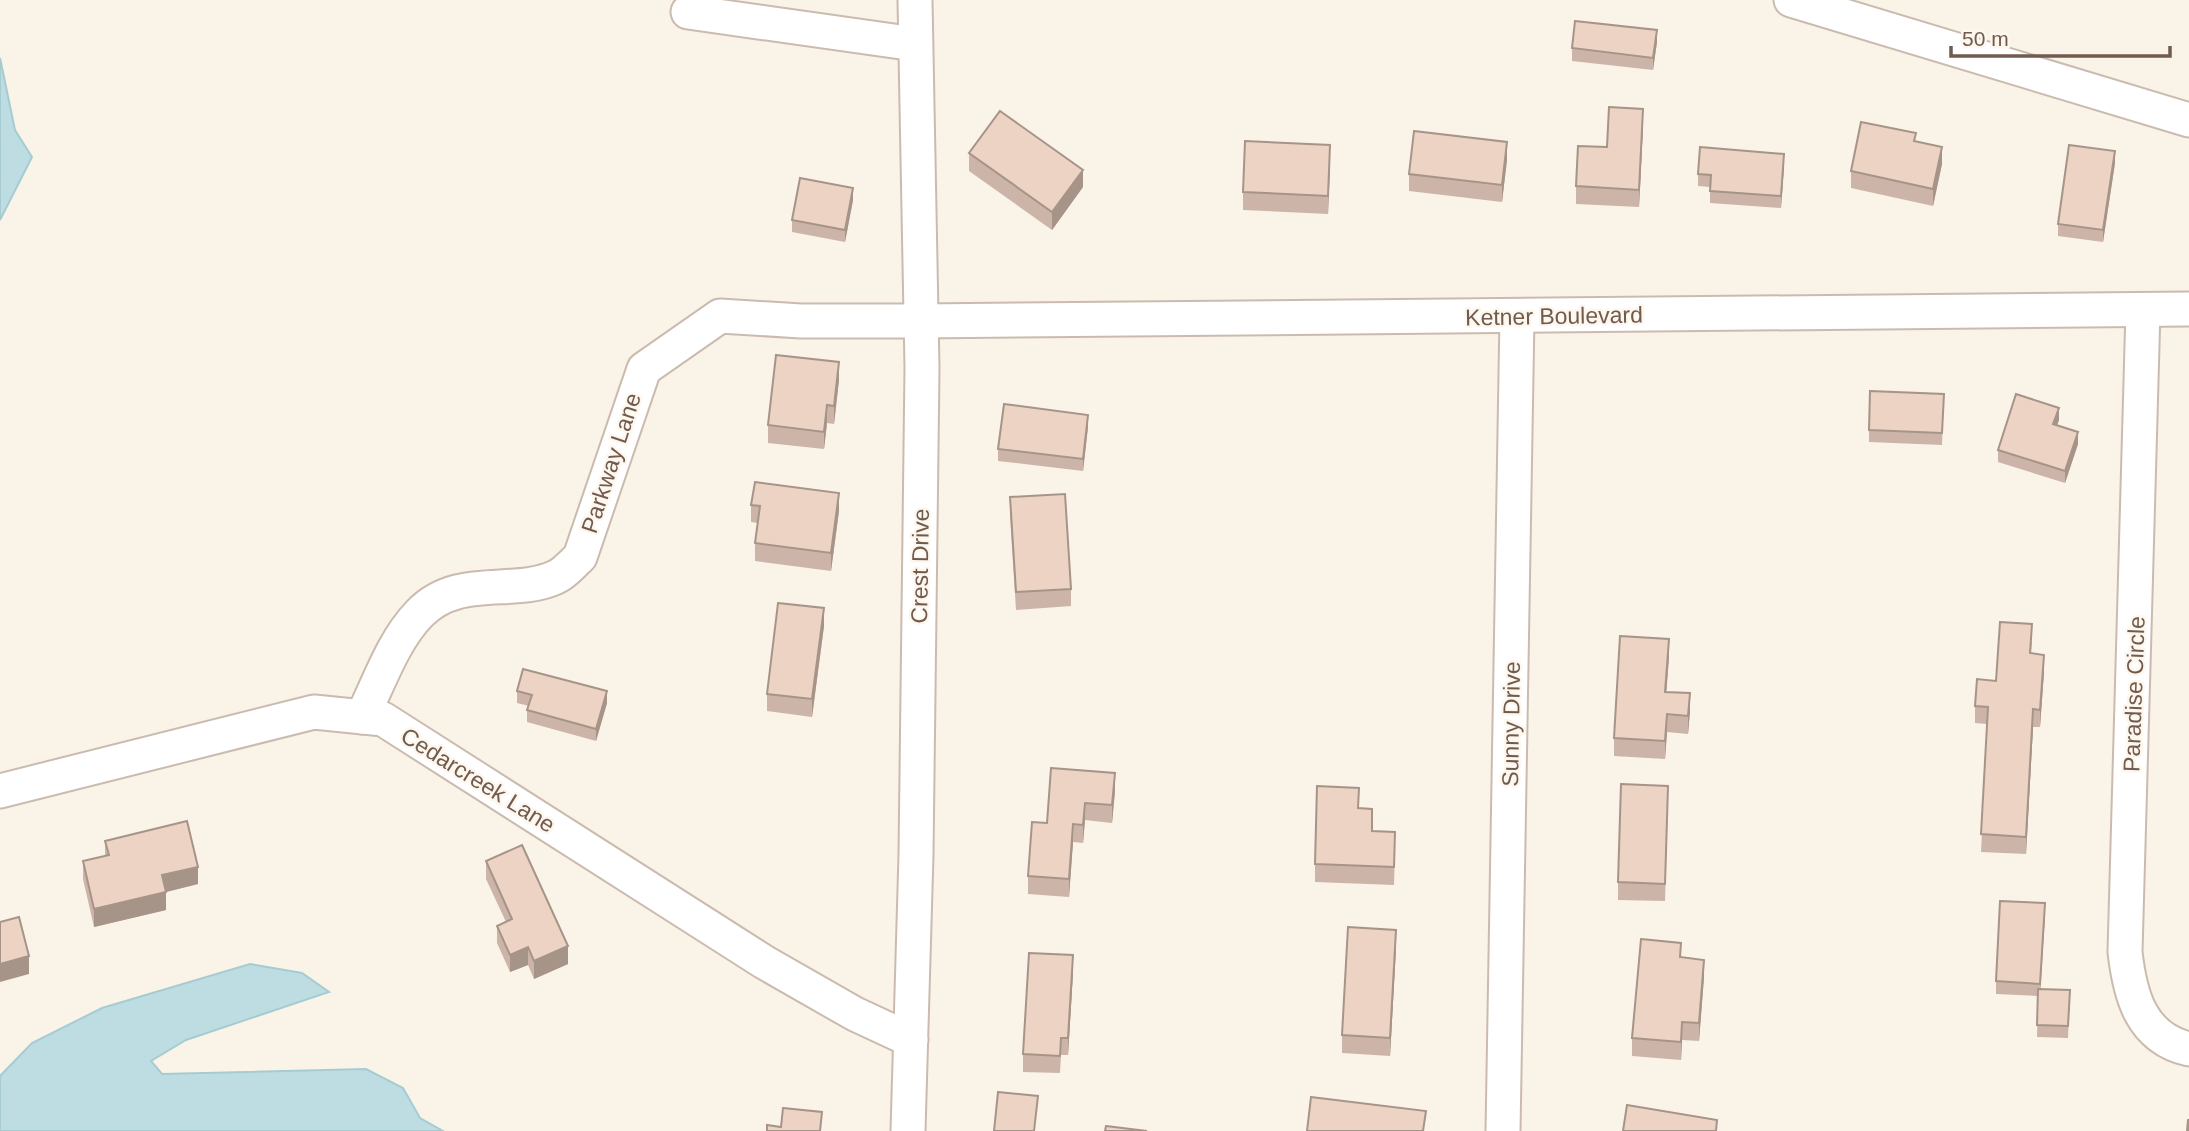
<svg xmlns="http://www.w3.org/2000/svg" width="2189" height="1131" font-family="Arial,sans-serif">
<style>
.water{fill:#bedde2;stroke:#a6ccd2;stroke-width:2}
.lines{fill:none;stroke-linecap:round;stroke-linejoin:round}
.minor-casing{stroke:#cbbbaf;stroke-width:37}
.minor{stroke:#fff;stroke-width:33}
.wall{fill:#ccb5a8}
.shaded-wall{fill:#a69488}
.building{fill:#edd3c3;stroke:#a69488;stroke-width:2}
.labels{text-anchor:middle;stroke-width:5;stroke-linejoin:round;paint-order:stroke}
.street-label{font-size:23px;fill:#715b4f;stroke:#fdf7ee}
</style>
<rect width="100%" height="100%" fill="#faf3e8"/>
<g class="water">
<polygon points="0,58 15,130 32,157 0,220"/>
<polygon points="250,964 302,973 329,992 186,1040 151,1061 162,1074 366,1069 403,1088 420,1118 443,1131 0,1131 0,1076 32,1043 102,1008"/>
</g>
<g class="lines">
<g class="minor-casing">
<g id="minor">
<polyline points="1791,0 2189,120"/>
<polyline points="688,12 915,44"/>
<path d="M 2143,310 L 2125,952 C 2130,996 2141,1038 2189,1049"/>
<path d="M 362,717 C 379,683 393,641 419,614 C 458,573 514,597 556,577 C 565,573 573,563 580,557 L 644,369 L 720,316 L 801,321 L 920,321 L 2189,309"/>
<polyline points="0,791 314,712 383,719 764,962 855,1014 911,1040"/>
<polyline points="908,1131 916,855 922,368 915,0"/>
<polyline points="1503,1131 1517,316"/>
</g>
</g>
<use href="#minor" class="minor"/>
</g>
<g class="wall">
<polygon points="1657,42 1653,70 1572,61 1572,48"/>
<polygon points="1643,126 1639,207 1576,204 1576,186 1607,147"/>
<polygon points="1916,141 1942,164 1933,206 1851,188 1851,171"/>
<polygon points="969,153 1083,187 1052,230 969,171"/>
<polygon points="1507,160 1502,202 1409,191 1409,174"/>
<polygon points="1330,163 1328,214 1243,210 1243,192"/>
<polygon points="2115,163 2103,242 2058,236 2058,224"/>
<polygon points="1784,166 1781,208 1710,203 1710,187 1698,186 1698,174"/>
<polygon points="853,200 845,242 792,232 792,220"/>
<polygon points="839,380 834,424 827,423 824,449 768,443 768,425"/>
<polygon points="1944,394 1942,445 1869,442 1869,430"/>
<polygon points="2059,420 2057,425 2078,444 2065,483 1998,462 1998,450"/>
<polygon points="1088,427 1083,471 998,461 998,449"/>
<polygon points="1010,497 1071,589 1071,606 1016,610 1010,515"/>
<polygon points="751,505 839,511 831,571 755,561 755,543 758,523 751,522"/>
<polygon points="824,626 812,717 767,711 767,694"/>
<polygon points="2032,641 2031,654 2044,672 2040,727 2033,727 2026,854 1981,852 1987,724 1975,723 1975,706 1996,681"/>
<polygon points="1669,657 1666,692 1690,711 1688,734 1667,732 1665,759 1614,756 1614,738"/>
<polygon points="517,691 607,703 596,741 527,722 527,710 529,706 517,703"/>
<polygon points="1051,768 1115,791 1112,823 1085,820 1083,843 1073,842 1069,897 1028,894 1028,876 1047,823"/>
<polygon points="1668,803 1665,901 1618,900 1618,882"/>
<polygon points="1372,831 1395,850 1394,885 1315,882 1315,864"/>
<polygon points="105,841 198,884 166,892 166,910 94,927 83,879 83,861 105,856"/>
<polygon points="486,861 568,964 534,979 528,965 510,972 497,943 497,926 506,922 486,879"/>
<polygon points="2045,915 2040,989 2070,990 2068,1038 2037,1037 2038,996 1996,994 1996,981"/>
<polygon points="1396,948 1390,1056 1342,1053 1342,1035"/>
<polygon points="1681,957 1704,977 1699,1041 1682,1040 1681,1060 1632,1056 1632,1038"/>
<polygon points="1073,973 1068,1055 1061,1055 1060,1073 1023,1072 1023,1054"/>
</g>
<g class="shaded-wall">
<polygon points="1657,30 1657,42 1653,70 1653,58"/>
<polygon points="1643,109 1643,126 1639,207 1639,190"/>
<polygon points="1507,142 1507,160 1502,202 1502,185"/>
<polygon points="1330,145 1330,163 1328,214 1328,196"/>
<polygon points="1942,147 1942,164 1933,206 1933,189"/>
<polygon points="2115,151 2115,163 2103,242 2103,230"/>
<polygon points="1784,154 1784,166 1781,208 1781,196"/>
<polygon points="1083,170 1083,187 1052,230 1052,212"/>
<polygon points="853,188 853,200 845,242 845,230"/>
<polygon points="839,362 839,380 834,424 834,406"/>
<polygon points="827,405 827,423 824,449 824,432"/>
<polygon points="2059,408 2059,420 2053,436 2053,424"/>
<polygon points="1088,415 1088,427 1083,471 1083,459"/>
<polygon points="2078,432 2078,444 2065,483 2065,471"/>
<polygon points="839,493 839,511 831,571 831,553"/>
<polygon points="824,608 824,626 812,717 812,699"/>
<polygon points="1669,639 1669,657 1665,710 1665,692"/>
<polygon points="2044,655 2044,672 2040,727 2040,710"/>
<polygon points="607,691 607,703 596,741 596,729"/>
<polygon points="1690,693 1690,711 1688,734 1688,716"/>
<polygon points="2033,709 2033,727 2026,854 2026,837"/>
<polygon points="1667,714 1667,732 1665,759 1665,741"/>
<polygon points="1115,773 1115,791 1112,823 1112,805"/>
<polygon points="1085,803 1085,820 1083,843 1083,825"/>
<polygon points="1073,824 1073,842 1069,897 1069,879"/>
<polygon points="198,867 198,884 162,893 162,875"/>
<polygon points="166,892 166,910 94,927 94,909"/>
<polygon points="2045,903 2045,915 2040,996 2040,984"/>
<polygon points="1396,930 1396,948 1390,1056 1390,1038"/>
<polygon points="568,946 568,964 534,979 534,961"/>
<polygon points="528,947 528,965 510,972 510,955"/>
<polygon points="1073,955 1073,973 1068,1055 1068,1038"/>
<polygon points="29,956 29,974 0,982 0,964"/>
<polygon points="1704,960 1704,977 1699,1041 1699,1023"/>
<polygon points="1682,1022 1682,1040 1681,1060 1681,1042"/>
</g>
<g class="building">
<polygon points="1575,21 1657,30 1653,58 1572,48"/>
<polygon points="1609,107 1643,109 1639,190 1576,186 1578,146 1607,147"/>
<polygon points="1000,111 1083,170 1052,212 969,153"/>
<polygon points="1861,122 1916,133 1914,141 1942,147 1933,189 1851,171"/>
<polygon points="1414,131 1507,142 1502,185 1409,174"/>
<polygon points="1245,141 1330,145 1328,196 1243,192"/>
<polygon points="2069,145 2115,151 2103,230 2058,224"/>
<polygon points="1700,147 1784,154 1781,196 1710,191 1711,175 1698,174"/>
<polygon points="800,178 853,188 845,230 792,220"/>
<polygon points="776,355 839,362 834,406 827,405 824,432 768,425"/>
<polygon points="1870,391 1944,394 1942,433 1869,430"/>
<polygon points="2016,394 2059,408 2053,424 2078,432 2065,471 1998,450"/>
<polygon points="1004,404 1088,415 1083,459 998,449"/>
<polygon points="755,482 839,493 831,553 755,543 760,506 751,505"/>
<polygon points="1065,494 1071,589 1016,592 1010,497"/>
<polygon points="778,603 824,608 812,699 767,694"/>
<polygon points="2000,622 2032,624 2030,653 2044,655 2040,710 2033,709 2026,837 1981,834 1988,707 1975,706 1977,679 1996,681"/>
<polygon points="1620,636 1669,639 1665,692 1690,693 1688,716 1667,714 1665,741 1614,738"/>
<polygon points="523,669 607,691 596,729 527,710 532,695 517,691"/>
<polygon points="1051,768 1115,773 1112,805 1085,803 1083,825 1073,824 1069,879 1028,876 1032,822 1047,823"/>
<polygon points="1621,784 1668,786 1665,884 1618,882"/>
<polygon points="1317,786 1359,788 1358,808 1372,809 1372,831 1395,832 1394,867 1315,864"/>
<polygon points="187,821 198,867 162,875 166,892 94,909 83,861 109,855 105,841"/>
<polygon points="522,845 568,946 534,961 528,947 510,955 497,926 512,919 486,861"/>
<polygon points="2000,901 2045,903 2040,984 1996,981"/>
<polygon points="19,917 29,956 0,964 0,922"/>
<polygon points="1348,927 1396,930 1390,1038 1342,1035"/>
<polygon points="1641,939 1681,943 1680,957 1704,960 1699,1023 1682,1022 1681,1042 1632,1038"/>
<polygon points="1029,953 1073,955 1068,1038 1061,1038 1060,1056 1023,1054"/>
<polygon points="2038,989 2070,990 2068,1026 2037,1025"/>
<polygon points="998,1092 1038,1096 1034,1131 994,1131"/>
<polygon points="1311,1097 1426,1111 1423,1131 1307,1131"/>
<polygon points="1627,1105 1717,1120 1716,1131 1623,1131"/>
<polygon points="783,1108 822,1112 820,1131 767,1131 767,1125 781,1127"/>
<polygon points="2188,1120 2189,1120 2189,1131 2187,1131"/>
<polygon points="1106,1126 1147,1131 1105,1131"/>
</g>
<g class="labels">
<g class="street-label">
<text transform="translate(1554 316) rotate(-1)" y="8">Ketner Boulevard</text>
<text transform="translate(611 463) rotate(-72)" y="8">Parkway Lane</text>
<text transform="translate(920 566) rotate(-89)" y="8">Crest Drive</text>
<text transform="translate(2134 694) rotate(-88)" y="8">Paradise Circle</text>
<text transform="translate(1511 724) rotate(-89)" y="8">Sunny Drive</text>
<text transform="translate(478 780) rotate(32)" y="8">Cedarcreek Lane</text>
</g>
</g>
<path d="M1951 46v10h219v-10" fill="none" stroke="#715b4f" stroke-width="3.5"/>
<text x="1962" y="46" font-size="21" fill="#715b4f" stroke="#fdf7ee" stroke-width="5" paint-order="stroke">50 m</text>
</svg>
